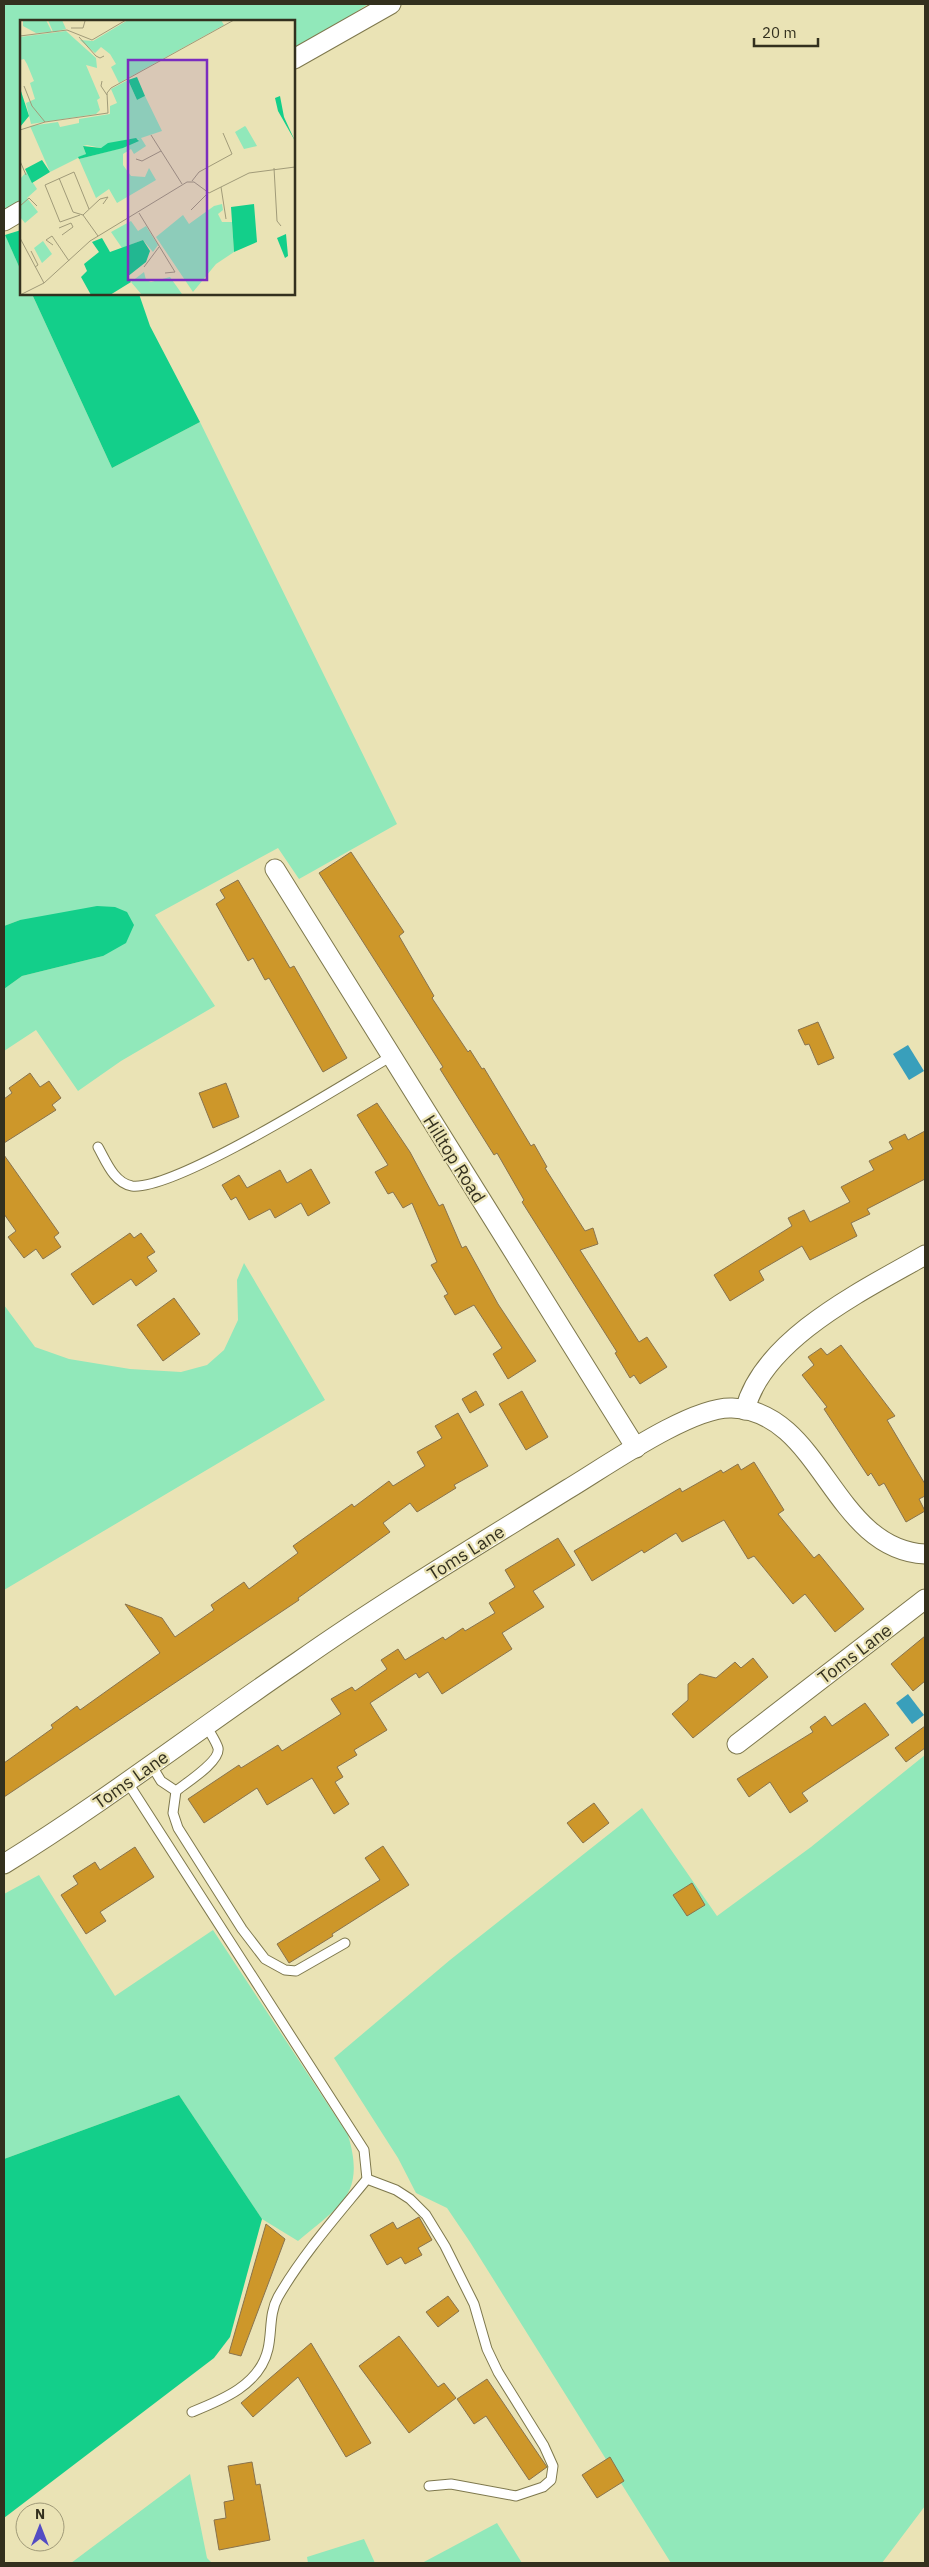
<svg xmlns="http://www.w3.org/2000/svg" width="929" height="2567" font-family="'IBM Plex Sans',sans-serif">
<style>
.green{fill:#91e8ba}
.forest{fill:#13cf8a}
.water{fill:#399fbb}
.building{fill:#cd972a;stroke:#89734d}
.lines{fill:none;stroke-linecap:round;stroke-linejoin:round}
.service-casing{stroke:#7e784d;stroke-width:11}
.minor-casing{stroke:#7e784d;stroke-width:21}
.service{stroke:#fff;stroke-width:9}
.minor{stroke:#fff;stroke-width:19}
.labels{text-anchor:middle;stroke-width:4.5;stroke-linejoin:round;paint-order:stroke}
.street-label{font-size:18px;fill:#33301e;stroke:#eae3b5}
.inset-road{fill:none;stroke:#a19b79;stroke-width:1}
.view{fill:#7b2cbf;fill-opacity:0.15;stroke:#7b2cbf;stroke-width:2.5}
.inset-edge{fill:none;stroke:#33301e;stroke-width:2.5}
</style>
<rect width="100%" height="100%" fill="#eae3b5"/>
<g class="green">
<polygon points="4,4 368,4 317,38 294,50 294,21 21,21 21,206 4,216"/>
<polygon points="5,235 21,271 21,294 32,294 112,468 200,422 397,824 299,879 278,848 155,915 215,1006 121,1061 78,1091 36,1030 4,1051 4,989 22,976 103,956 20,920 4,926"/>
<polygon points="244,1263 325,1400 4,1590 4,1305 35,1347 69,1359 130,1369 181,1372 207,1365 224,1350 238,1320 237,1280"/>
<polygon points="925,1755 925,2506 882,2563 671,2563 470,2242 447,2208 416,2193 398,2158 334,2058 450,1960 642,1808 717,1916 811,1847"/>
<path d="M 39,1875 L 115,1996 L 213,1930 L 348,2135 C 366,2195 340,2205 298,2241 L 262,2219 L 179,2095 L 4,2159 L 4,1894 Z"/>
<polygon points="190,2474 207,2558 212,2563 71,2563"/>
<polygon points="497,2523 522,2563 422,2563"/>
<polygon points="364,2539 375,2563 308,2563 307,2557"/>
</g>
<g class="forest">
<polygon points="21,230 21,271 5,235"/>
<polygon points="32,294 139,294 150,326 200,422 112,468"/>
<polygon points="97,906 115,907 127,912 134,925 126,943 103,956 22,976 4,989 4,926 20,920"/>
<polygon points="179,2095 262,2219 230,2337 214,2358 4,2518 4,2159"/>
</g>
<g class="water">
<polygon points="908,1045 924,1071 909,1080 893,1054"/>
<polygon points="908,1694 924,1715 912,1724 896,1703"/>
</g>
<g class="building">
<polygon points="351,852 404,932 399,936 434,996 432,998 468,1052 470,1050 482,1069 484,1068 531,1146 534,1144 547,1167 545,1168 585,1231 593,1228 598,1244 580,1250 639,1342 647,1337 667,1367 640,1384 634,1375 630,1378 615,1353 617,1352 522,1202 524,1200 497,1153 494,1155 440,1069 443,1067 319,873"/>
<polygon points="238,880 290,968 294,966 347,1058 323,1072 269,978 265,980 253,958 248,961 216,904 225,898 220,890"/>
<polygon points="818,1022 834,1058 818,1065 809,1044 805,1045 798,1030"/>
<polygon points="30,1073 40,1087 49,1081 61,1098 52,1105 56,1110 4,1143 4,1099 12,1093 9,1088"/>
<polygon points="226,1083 239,1117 213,1128 199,1093"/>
<polygon points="377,1103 410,1152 439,1206 443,1204 462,1248 466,1246 498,1304 536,1361 508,1379 493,1354 502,1348 474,1305 455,1315 444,1296 448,1294 431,1265 437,1262 412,1203 403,1208 393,1192 388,1194 375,1172 388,1165 357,1115"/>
<polygon points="925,1131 925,1179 867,1209 870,1214 851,1223 857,1236 810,1260 802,1246 759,1271 764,1280 730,1301 714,1275 792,1226 788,1218 804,1210 810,1222 850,1202 841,1187 874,1170 869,1161 893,1149 889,1142 905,1134 908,1140"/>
<polygon points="4,1155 59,1233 54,1237 61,1247 43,1259 36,1249 24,1258 8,1237 16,1231 4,1214"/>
<polygon points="311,1169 330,1203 308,1216 301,1203 275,1218 270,1209 249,1220 236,1197 231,1200 222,1185 239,1175 247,1188 280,1170 287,1183"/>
<polygon points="130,1233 134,1238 141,1233 155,1252 147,1257 157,1271 136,1286 131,1279 93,1305 71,1274"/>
<polygon points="174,1298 200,1334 163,1361 137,1325"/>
<polygon points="841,1345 895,1416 887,1420 925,1484 925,1496 919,1499 925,1511 906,1522 884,1483 879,1486 871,1473 868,1476 824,1409 827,1407 802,1375 814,1365 808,1357 821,1348 827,1355"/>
<polygon points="476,1391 484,1405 470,1413 462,1399"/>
<polygon points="522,1391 548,1437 526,1450 499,1404"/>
<polygon points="458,1413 488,1466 454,1485 456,1488 417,1512 410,1503 383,1523 390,1532 298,1598 299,1600 4,1797 4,1763 53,1728 51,1725 77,1706 80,1710 160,1653 125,1604 162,1618 175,1637 214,1610 211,1605 244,1582 249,1589 298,1553 293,1546 352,1504 354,1507 389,1481 393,1486 425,1466 417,1452 442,1438 435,1426"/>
<polygon points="754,1462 784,1510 778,1514 814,1558 819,1554 864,1609 835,1632 805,1594 793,1604 754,1556 748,1559 724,1520 682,1542 676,1533 644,1553 642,1550 592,1581 574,1551 680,1488 682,1492 721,1470 723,1473 738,1464 741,1470"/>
<polygon points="558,1538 575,1565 533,1591 544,1607 502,1633 512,1649 442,1694 428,1672 419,1678 416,1673 370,1703 387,1730 354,1750 357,1755 337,1767 343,1777 335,1782 349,1804 334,1814 312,1778 267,1805 257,1788 204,1823 188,1799 239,1765 241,1768 278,1745 282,1751 341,1714 331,1699 352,1687 355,1691 387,1669 381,1660 398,1649 405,1660 443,1637 445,1640 463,1628 465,1631 495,1613 489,1603 515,1587 505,1570"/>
<polygon points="925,1636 925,1681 913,1691 891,1664"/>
<polygon points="753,1658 768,1677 693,1738 672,1714 688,1700 688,1684 700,1674 716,1678 735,1662 741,1668"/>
<polygon points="865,1703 889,1735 802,1793 808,1801 790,1813 770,1782 749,1797 737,1779 813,1732 810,1727 825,1716 832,1726"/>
<polygon points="925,1726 925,1748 906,1762 895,1748"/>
<polygon points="594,1803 609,1823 583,1843 567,1823"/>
<polygon points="383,1846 409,1885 332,1934 333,1936 289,1963 277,1944 380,1880 365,1858"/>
<polygon points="135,1847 154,1877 100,1912 106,1921 86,1934 61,1895 78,1884 73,1876 95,1862 100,1870"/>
<polygon points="692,1883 705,1905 687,1916 673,1895"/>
<polygon points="419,2217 432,2240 418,2248 422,2255 405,2264 401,2257 387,2265 370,2235 393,2222 397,2229"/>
<polygon points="266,2224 285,2239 241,2356 229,2353"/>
<polygon points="448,2296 459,2311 438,2327 426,2312"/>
<polygon points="399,2336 438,2387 444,2383 456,2398 409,2433 359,2366"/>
<polygon points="311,2343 371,2443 346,2457 298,2377 253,2417 241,2403"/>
<polygon points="487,2379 547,2467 529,2480 486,2416 474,2424 457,2399"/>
<polygon points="610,2457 624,2481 597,2498 582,2475"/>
<polygon points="252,2462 256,2485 260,2484 270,2540 219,2550 214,2520 226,2518 224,2502 234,2500 228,2466"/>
</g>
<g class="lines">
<g class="service-casing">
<g id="service">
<path d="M 98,1147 C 106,1161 114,1183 132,1186 C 176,1191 345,1083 390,1057"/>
<path d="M 152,1766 L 161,1781 L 176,1791 C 186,1783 221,1761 218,1748 C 216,1741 210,1733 207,1727"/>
<path d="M 128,1783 L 364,2150 L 367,2179 C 336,2217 303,2254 278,2297 C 269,2313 272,2332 268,2349 C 260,2385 222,2400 192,2412"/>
<polyline points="176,1791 173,1813 178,1828 242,1929 265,1959 285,1970 296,1971 345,1943"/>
<polyline points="367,2179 396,2190 410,2199 426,2215 445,2246 474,2304 487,2349 498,2372 544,2446 553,2466 551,2480 543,2487 516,2496 451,2484 429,2486"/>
</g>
</g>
<g class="minor-casing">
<g id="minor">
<polyline points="294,59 391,4"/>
<polyline points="4,221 21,211"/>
<polyline points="275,869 636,1448"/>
<path d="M 745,1410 C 763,1338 866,1289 925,1255"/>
<polyline points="737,1744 925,1599"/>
<path d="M 4,1864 C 106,1801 200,1728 299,1661 C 386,1600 478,1545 568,1489 C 605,1467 691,1406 732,1408 C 822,1411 832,1549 925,1554"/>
</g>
</g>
<use href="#service" class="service"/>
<use href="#minor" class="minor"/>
</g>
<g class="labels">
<g class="street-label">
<text transform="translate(454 1159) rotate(58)" y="6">Hilltop Road</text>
<text transform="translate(466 1553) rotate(-32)" y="6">Toms Lane</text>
<text transform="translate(855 1654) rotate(-37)" y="6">Toms Lane</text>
<text transform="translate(131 1780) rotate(-35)" y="6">Toms Lane</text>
</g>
</g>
<g transform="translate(20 20)">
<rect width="275" height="275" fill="#eae3b5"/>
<path d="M 3,0 L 26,0 L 32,12 L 16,13 L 3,6 ZM 28,0 L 42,0 L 46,9 L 33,12 ZM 108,0 L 201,0 L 204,5 L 99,63 L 91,47 L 96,44 L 90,34 L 81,27 L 75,33 L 60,20 L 73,21 ZM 46,11 L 76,38 L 77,48 L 66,45 L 80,78 L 77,80 L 80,90 L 76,94 L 11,104 L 6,83 L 15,79 L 10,63 L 14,61 L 7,44 L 4,39 L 0,40 L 0,17 ZM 108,60 L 117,80 L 125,76 L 142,111 L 121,118 L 126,126 L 114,134 L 111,129 L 103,134 L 103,145 L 111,156 L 125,157 L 129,148 L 136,160 L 97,183 L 89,169 L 76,178 L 59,139 L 105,127 L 119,119 L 109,119 L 81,128 L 67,125 L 63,126 L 66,134 L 30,152 L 10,106 L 38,102 L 40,107 L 59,103 L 59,99 L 90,94 L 90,86 L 97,83 L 91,69 ZM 225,106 L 226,107 L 237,126 L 224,129 L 215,112 ZM 6,152 L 17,169 L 7,178 L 18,192 L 5,203 L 0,197 L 0,183 L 1,158 ZM 202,184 L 203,190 L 198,194 L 202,202 L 212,202 L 214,232 L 196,244 L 173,272 L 136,217 L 163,195 L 169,204 L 194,186 ZM 111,201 L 118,211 L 126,206 L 138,225 L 133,232 L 123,220 L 102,228 L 91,212 ZM 23,221 L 32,234 L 22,243 L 14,228 ZM 124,252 L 126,260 L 131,262 L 150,257 L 162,274 L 122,275 L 111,262 Z" fill="#91e8ba"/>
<path d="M 117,57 L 125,76 L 117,80 L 108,60 ZM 0,68 L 9,96 L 0,107 L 1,98 ZM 260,76 L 264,97 L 275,121 L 258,91 L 255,78 ZM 116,118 L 119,121 L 103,128 L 59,139 L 58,137 L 66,134 L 63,126 L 81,128 L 88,123 ZM 22,140 L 30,152 L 12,163 L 5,149 ZM 234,184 L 237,222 L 214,232 L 211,187 ZM 266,214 L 268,236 L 265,238 L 257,218 ZM 82,218 L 90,232 L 123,220 L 130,231 L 126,242 L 107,257 L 111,262 L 90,275 L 71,275 L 61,257 L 67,251 L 64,244 L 79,232 L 72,222 Z" fill="#13cf8a"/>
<path class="inset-road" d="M 51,8 L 63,8 L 65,1M 0,16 L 47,10 L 72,20 L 106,0M 59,17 L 76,36 L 80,38 L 84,36M 82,61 L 81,66 L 87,75M 4,66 L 12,86 L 25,102M 0,110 L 25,102 L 88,93 L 87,73 L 91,68 L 214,0M 131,115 L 162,164M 116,139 L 122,141 L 141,131M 0,141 L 6,155M 254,148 L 257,201 L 261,206M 39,158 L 53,192 L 63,195M 0,160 L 0,178M 172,161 L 179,152 L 212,134 L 203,113M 201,167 L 206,199M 0,186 L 9,178 L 17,186M 171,190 L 188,173M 119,193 L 155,252 L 145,253M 60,195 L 40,202 L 25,165 L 54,152 L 69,189M 63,195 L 80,179 L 88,177 L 83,184M 63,195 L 78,216M 39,208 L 51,203 L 53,207 L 42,215M 0,218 L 24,263M 33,225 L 26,220 L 32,216 L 49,241M 11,231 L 18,245 L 15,247M 124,247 L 139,227M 0,275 L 24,263 L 70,221 L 167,162 L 174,162 L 189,173 L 229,153 L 275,147"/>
<path class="view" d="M 108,40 L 187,40 L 187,260 L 108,260 Z"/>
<rect width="275" height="275" class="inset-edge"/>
</g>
<rect width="929" height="2567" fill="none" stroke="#33301e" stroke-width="10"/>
<g transform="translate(40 2527)"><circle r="24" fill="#eae3b5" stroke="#a19b79"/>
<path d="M0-4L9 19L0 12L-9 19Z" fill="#534cc3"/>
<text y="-8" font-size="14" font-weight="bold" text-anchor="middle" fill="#33301e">N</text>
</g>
<path d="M754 38v8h64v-8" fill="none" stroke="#33301e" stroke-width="2.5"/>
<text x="762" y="38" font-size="15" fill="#33301e" stroke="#eae3b5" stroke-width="4" paint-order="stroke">20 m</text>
</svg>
